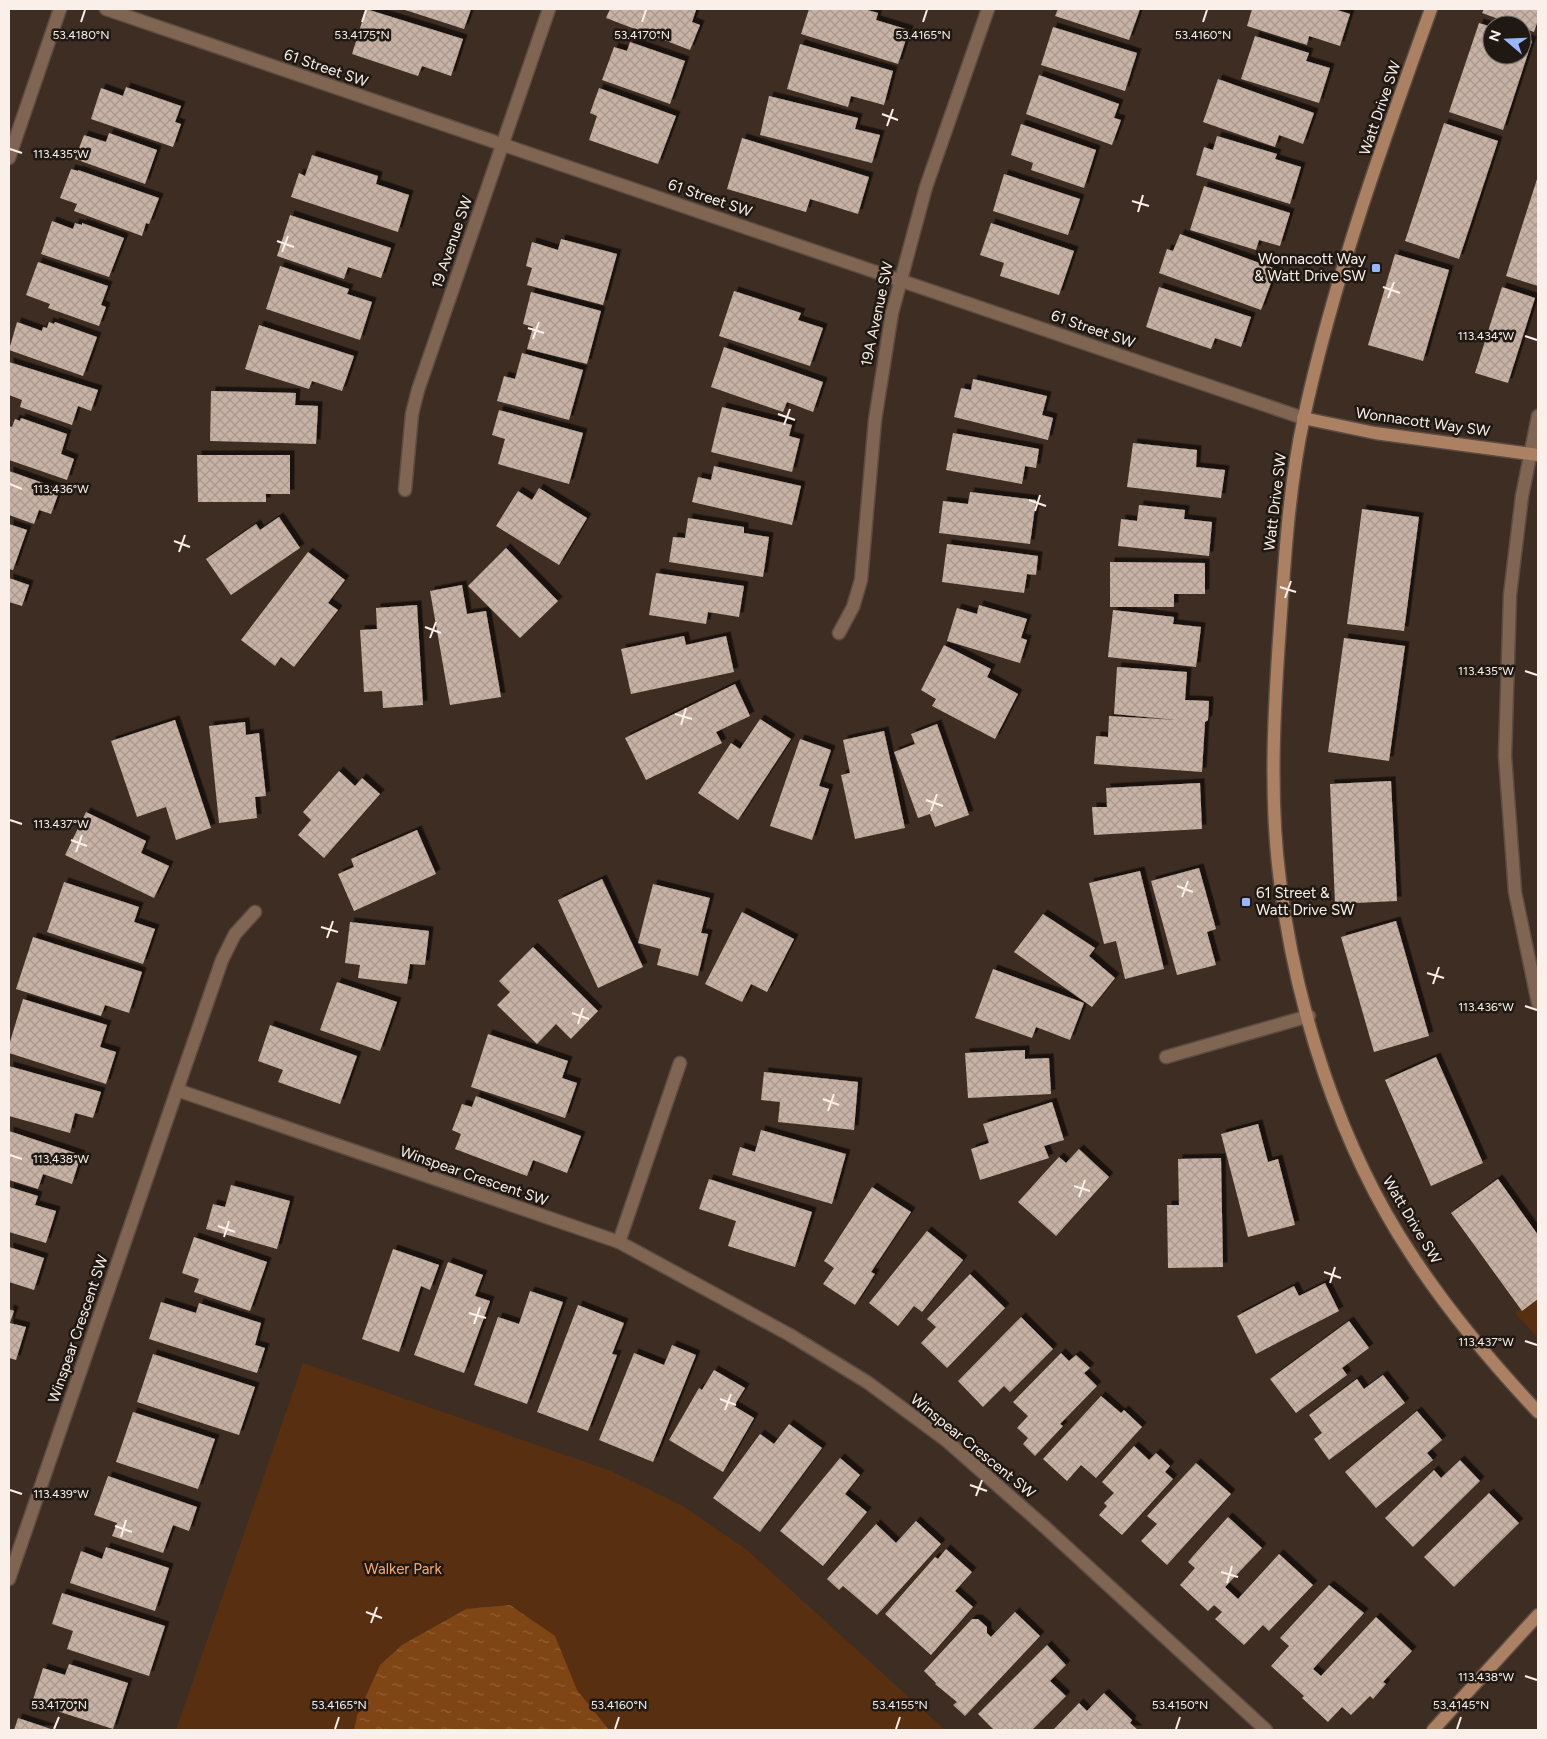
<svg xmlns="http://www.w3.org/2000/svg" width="1547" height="1739" font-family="Figtree,sans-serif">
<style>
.park{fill:#583011}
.water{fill:url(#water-ripples)}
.building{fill:url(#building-cross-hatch);filter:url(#shadow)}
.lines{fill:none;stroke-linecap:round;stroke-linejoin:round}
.lane-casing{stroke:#5c4c42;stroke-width:15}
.street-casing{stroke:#5c4c42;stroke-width:15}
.secondary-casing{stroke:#5c4c42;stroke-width:15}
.lane{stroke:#806552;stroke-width:12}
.street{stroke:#806552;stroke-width:12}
.secondary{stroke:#ac8163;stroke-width:12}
.ticks{fill:none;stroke:#fbf0e9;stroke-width:2}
.poi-dot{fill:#96b6fd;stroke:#1f1813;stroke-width:2}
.labels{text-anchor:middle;stroke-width:5;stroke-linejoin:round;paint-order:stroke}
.street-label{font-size:15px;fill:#fbf0e9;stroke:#1f1813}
.poi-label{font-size:15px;fill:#fbf0e9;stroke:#1f1813;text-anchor:end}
.park-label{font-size:15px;fill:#fea768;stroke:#1f1813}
.ticks-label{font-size:12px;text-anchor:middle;fill:#fbf0e9;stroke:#1f1813;stroke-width:5;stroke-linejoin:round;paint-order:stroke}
</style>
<defs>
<pattern id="water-ripples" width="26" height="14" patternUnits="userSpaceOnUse" patternTransform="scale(1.25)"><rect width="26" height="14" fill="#7f4514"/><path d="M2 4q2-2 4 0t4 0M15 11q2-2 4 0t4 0" fill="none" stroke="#926036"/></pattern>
<pattern id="building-cross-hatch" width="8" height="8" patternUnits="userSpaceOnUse" patternTransform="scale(1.25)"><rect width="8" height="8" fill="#c7b2a5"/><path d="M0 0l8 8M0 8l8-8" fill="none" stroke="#a8988d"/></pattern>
<filter id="shadow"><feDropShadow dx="4.5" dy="-4.5" stdDeviation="0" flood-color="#0009"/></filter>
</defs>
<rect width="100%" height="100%" fill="#3e2d22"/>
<g class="park">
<polygon points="1538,1296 1538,1338 1515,1313"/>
<polygon points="303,1363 611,1471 683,1506 747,1550 945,1730 176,1730"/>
</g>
<polygon class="water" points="510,1605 555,1636 577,1690 609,1730 354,1730 357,1716 380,1665 402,1645 466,1609"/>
<g class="building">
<polygon points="366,9 463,39 451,76 422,66 418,76 352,54"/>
<polygon points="402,9 471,9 464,29"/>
<polygon points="610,9 692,9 696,10 692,22 700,25 690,50 606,18"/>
<polygon points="809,9 864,9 878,13 876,20 909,30 898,64 801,34"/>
<polygon points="1058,9 1140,9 1129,40 1055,16"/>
<polygon points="1252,9 1334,9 1350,14 1340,46 1309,36 1307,45 1247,26"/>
<polygon points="1484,9 1538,9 1538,20 1534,32 1522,28 1522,25 1515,25 1482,13"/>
<polygon points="1479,23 1492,27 1492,55 1522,55 1522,37 1532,41 1503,130 1449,112"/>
<polygon points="1053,27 1137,53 1125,91 1041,65"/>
<polygon points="1255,36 1309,53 1306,61 1330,68 1319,103 1241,79"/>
<polygon points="630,42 685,61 670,104 602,80 614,47 627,51"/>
<polygon points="800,44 893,71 884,105 851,96 848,107 787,89"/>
<polygon points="1039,75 1119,104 1114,118 1121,120 1112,145 1026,114"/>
<polygon points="1218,79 1314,113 1303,144 1279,135 1275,147 1203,122"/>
<polygon points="126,87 181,106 175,122 181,124 173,147 91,119 101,88 123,96"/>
<polygon points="599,88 676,116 658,164 589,140 597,116 590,113"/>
<polygon points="769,96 858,118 855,129 880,135 872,163 760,135"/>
<polygon points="1444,123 1498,141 1459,259 1405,241"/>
<polygon points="1021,124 1096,150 1084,188 1031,170 1033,163 1011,155"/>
<polygon points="109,133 157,150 145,184 75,159 84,135 106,142"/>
<polygon points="1217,136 1277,154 1275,159 1301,167 1290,204 1196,175 1204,147 1213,150"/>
<polygon points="742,138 869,177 858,214 810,199 806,212 727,189"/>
<polygon points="312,155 378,176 376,184 409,195 398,232 291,197 299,173 305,176"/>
<polygon points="71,169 78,171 78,170 159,198 149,224 146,223 142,236 74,211 77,204 60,198"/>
<polygon points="1004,174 1080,199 1068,235 993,211"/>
<polygon points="1538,176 1538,286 1506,276"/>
<polygon points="1204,186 1290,213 1280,246 1259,240 1256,250 1190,230"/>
<polygon points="290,215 391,248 381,278 348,267 344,279 277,256"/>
<polygon points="52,221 73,229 75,223 82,225 82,223 124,238 109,277 41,254"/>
<polygon points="991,223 1074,251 1059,295 1000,276 1004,263 980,255"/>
<polygon points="1180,234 1276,269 1261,310 1159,273 1167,249 1173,251"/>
<polygon points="561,239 617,254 603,305 527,285 532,268 526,266 532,242 558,250"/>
<polygon points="1395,254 1449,270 1423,361 1368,345"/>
<polygon points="38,262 108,286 101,305 106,307 99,326 48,308 50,304 26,295"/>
<polygon points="280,266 349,289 347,294 372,302 360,340 266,309"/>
<polygon points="1159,287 1251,317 1241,347 1215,338 1211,349 1146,327"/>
<polygon points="1502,287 1535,298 1508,383 1475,373"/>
<polygon points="734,291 801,313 798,320 823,328 810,366 719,336"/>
<polygon points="531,292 601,311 587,364 527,349 533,327 523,324"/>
<polygon points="17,322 42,331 43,327 47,328 49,322 54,324 55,322 97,337 83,376 9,350"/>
<polygon points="259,325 354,356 342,391 312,381 309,389 245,369"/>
<polygon points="724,347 823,382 813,412 787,402 783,412 711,387"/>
<polygon points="522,353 583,370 569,420 497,401 504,376 515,379"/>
<polygon points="9,362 98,390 91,411 78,406 72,425 20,407 22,400 9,395"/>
<polygon points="973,379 1047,396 1042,415 1053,418 1048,440 954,417 961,388 971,390"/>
<polygon points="211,391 296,393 295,405 318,406 316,444 210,441"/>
<polygon points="722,407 792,425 789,436 800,439 792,472 711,452"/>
<polygon points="499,410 583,433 569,484 498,464 505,439 492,435"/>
<polygon points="21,418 67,434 61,454 74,459 67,480 9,460 9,426 12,427 15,419 20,421"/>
<polygon points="953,433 1039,449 1036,468 1025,466 1022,484 946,470"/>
<polygon points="1133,443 1197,450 1196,467 1225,470 1221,498 1127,487"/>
<polygon points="197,455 290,455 290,494 266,494 266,502 198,502"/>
<polygon points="714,466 801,486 792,525 692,502 698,477 711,480"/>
<polygon points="9,471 60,489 51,514 39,510 34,524 9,515"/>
<polygon points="539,488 587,518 559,565 496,526 518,491 532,500"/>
<polygon points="970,492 1036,500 1030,544 939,533 943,501 968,504"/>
<polygon points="1139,505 1185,510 1184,519 1212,522 1209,556 1118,546 1121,519 1137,521"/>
<polygon points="1362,509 1419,517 1404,631 1347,624"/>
<polygon points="279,517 300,548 231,595 206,559 256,524 260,530"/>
<polygon points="688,518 744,527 744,533 769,537 763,577 669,562 673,537 685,538"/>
<polygon points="9,524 27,530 13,570 9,569"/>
<polygon points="947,544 1038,556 1036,575 1027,574 1024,593 942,582"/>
<polygon points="506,548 558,601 520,638 468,586"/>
<polygon points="308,552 345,580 328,603 338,610 294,667 281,657 275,666 241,640"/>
<polygon points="1110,562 1205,563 1205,594 1174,594 1174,607 1110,607"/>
<polygon points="656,573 744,586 739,617 708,612 706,624 649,615"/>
<polygon points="9,578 29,585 22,606 9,602"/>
<polygon points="462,585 467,614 486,611 501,697 450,705 430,591"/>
<polygon points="417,605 423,705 383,708 382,691 364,692 360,630 377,629 376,608"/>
<polygon points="979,605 1027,619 1021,638 1027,640 1020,663 947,641 957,608 977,614"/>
<polygon points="1113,610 1174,617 1173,624 1201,627 1196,667 1108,657"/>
<polygon points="684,636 686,645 726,636 734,672 631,694 621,649"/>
<polygon points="1344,638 1405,646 1389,761 1328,752"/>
<polygon points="944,645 991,669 987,677 1018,694 995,739 932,706 936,699 921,690"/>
<polygon points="1117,667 1187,672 1185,700 1209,701 1208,720 1205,722 1202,772 1094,764 1096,736 1108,737 1109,716 1177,720 1114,714"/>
<polygon points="735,684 750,716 716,732 722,743 646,780 625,738"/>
<polygon points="760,719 791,739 738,820 698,793 731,743 740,749"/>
<polygon points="175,720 211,828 176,840 166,807 137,817 111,741"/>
<polygon points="245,722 246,735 259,733 266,796 255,797 257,818 219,823 209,726"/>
<polygon points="937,724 969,815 935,827 930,814 918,818 894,752 915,744 911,734"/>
<polygon points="884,731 905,828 855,839 841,775 850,773 843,740"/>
<polygon points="800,739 831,750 819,786 829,789 812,840 770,826"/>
<polygon points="339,771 355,786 362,778 380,794 324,858 298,835 311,820 303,812"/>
<polygon points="1391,781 1397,901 1335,904 1330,784"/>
<polygon points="1200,783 1202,829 1094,835 1092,807 1107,807 1106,788"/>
<polygon points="86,812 146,841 141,853 169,866 154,898 65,855"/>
<polygon points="417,830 436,874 354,911 338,874 354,867 351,859"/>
<polygon points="1199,868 1216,929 1207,932 1216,965 1177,975 1151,881"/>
<polygon points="1140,871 1164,969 1125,979 1116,941 1104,944 1089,883"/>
<polygon points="602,879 643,967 598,988 558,900"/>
<polygon points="64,882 139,907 134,922 155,929 143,964 47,932"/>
<polygon points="653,884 710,898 701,933 708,934 698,976 657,965 661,949 638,943"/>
<polygon points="742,912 794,939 767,992 751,984 742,1002 705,984"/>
<polygon points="1043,914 1095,948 1089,956 1115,978 1092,1007 1014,952"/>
<polygon points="1396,921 1429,1036 1374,1052 1341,937"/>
<polygon points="350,922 429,931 425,965 410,964 407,984 358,978 360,965 345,963"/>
<polygon points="33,937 142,972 129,1013 105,1005 101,1016 16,989"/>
<polygon points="533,947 598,1011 571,1039 556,1024 537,1044 497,1005 510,992 499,981"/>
<polygon points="993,969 1084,1003 1070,1040 1036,1027 1032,1038 975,1018"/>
<polygon points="337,982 397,1002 380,1051 320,1030"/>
<polygon points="23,999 107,1025 100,1047 116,1052 106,1084 9,1053 9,1045"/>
<polygon points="270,1025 357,1056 340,1104 278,1082 283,1070 258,1061"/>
<polygon points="488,1034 568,1061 562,1078 577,1083 565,1118 471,1087"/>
<polygon points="1025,1050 1025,1059 1049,1058 1051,1094 968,1098 965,1053"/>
<polygon points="1436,1057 1483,1163 1431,1186 1385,1080"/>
<polygon points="9,1066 101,1092 93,1118 75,1113 70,1133 9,1116"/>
<polygon points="764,1072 858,1082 854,1130 778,1122 780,1102 761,1100"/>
<polygon points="476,1096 581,1136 567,1173 533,1160 527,1176 455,1149 461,1134 452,1130 462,1104 472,1107"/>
<polygon points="1052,1102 1064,1140 1044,1146 1049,1158 980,1180 971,1149 989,1143 983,1124"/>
<polygon points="1258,1124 1268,1162 1278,1159 1295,1225 1248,1237 1221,1134"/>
<polygon points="761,1130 846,1154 832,1204 732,1175 740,1147 755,1152"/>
<polygon points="9,1131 81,1155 72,1184 43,1174 38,1189 9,1180"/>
<polygon points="1079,1149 1109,1177 1056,1236 1018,1202 1059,1157 1066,1163"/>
<polygon points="1221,1158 1223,1267 1168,1268 1167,1205 1179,1205 1178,1159"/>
<polygon points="709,1179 812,1212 795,1267 728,1246 736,1221 699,1209"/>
<polygon points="1498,1179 1538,1235 1538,1299 1522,1311 1451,1213"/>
<polygon points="231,1185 290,1201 277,1249 206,1229 213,1204 225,1207"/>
<polygon points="9,1187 38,1196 35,1205 56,1211 46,1243 9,1232"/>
<polygon points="872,1187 911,1212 871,1272 875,1274 855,1305 823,1284 834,1268 824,1261"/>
<polygon points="927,1231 963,1260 922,1312 914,1306 898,1326 869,1303"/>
<polygon points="194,1237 267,1262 250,1311 194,1292 199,1279 182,1273"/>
<polygon points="9,1247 44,1258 34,1290 9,1282"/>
<polygon points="393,1249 439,1265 430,1290 421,1286 399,1352 362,1339"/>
<polygon points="448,1262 483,1275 475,1296 490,1301 464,1373 414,1355"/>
<polygon points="970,1274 1005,1308 947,1368 921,1343 936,1327 927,1319"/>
<polygon points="1325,1283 1339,1311 1256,1354 1237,1316 1294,1286 1299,1296"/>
<polygon points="530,1291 563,1302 527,1404 474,1385 498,1317 519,1324"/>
<polygon points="161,1302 196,1313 199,1303 261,1323 255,1345 265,1348 257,1373 149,1339"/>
<polygon points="578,1305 624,1323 612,1354 617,1355 588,1431 537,1412"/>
<polygon points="9,1309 14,1311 10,1323 26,1327 16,1360 9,1358"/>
<polygon points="1021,1317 1053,1349 1010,1392 1004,1386 983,1407 958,1381"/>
<polygon points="1349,1321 1369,1348 1342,1368 1347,1375 1296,1413 1270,1379"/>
<polygon points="672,1345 696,1355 653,1462 599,1440 634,1353 664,1365"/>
<polygon points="1061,1353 1069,1361 1076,1355 1090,1368 1084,1373 1097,1386 1060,1424 1063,1426 1035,1456 1023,1444 1028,1438 1017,1428 1028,1416 1013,1402"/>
<polygon points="153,1354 255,1387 239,1435 137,1402"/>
<polygon points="714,1370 745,1388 734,1406 754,1418 723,1472 669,1440 699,1388 702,1390"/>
<polygon points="1383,1375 1405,1403 1329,1460 1314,1439 1322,1433 1309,1415 1357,1379 1364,1389"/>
<polygon points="1101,1396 1121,1413 1124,1410 1142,1427 1096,1478 1081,1465 1067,1481 1043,1459"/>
<polygon points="1417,1411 1442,1440 1427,1453 1433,1460 1376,1508 1345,1472"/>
<polygon points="133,1412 215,1439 198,1489 116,1462"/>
<polygon points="789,1424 822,1448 760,1532 713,1498 760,1434 774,1444"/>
<polygon points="1134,1446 1149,1460 1156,1453 1170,1466 1165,1472 1173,1479 1122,1535 1099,1515 1107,1506 1104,1503 1114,1493 1102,1482"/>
<polygon points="840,1458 860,1475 845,1494 867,1512 823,1566 780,1531"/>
<polygon points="1460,1460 1480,1481 1413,1547 1385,1518 1434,1470 1441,1478"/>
<polygon points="1196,1463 1231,1494 1167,1565 1141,1541 1157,1524 1147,1516"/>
<polygon points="108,1476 197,1507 189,1531 173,1525 163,1553 112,1536 117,1523 94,1515"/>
<polygon points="1489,1493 1519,1523 1454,1587 1424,1557"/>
<polygon points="1228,1517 1262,1548 1225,1587 1238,1599 1279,1554 1313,1585 1269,1631 1263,1625 1244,1645 1215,1619 1222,1612 1214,1605 1208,1611 1180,1585 1195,1568 1188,1562 1193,1556"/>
<polygon points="916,1521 941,1544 877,1615 843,1586 839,1590 827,1579 876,1524 896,1543"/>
<polygon points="106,1547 169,1568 155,1611 70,1583 81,1551 102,1559"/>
<polygon points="946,1549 972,1572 955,1591 973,1607 931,1655 885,1614 935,1557 938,1559"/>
<polygon points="1329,1585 1364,1613 1313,1669 1321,1676 1376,1617 1412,1651 1383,1682 1386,1684 1373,1699 1370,1696 1351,1715 1342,1707 1328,1722 1302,1698 1304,1696 1271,1666 1289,1646 1280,1638"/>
<polygon points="62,1593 165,1626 149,1676 67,1649 73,1631 52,1624"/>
<polygon points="1015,1612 1040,1636 965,1716 953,1705 957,1702 935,1684 936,1683 924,1671 972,1619 978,1619 987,1627 987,1633 991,1637"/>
<polygon points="1047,1645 1066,1665 1050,1681 1066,1696 1032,1730 994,1730 978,1714"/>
<polygon points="69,1664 128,1683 113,1729 32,1703 43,1668 65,1675"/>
<polygon points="1104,1693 1132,1720 1130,1723 1138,1730 1053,1730 1079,1703 1087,1711"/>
<polygon points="18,1718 54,1730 14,1730"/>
</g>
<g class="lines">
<g class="lane-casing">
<polyline id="lane" points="1538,416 1522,496 1510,595 1505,756 1515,892 1538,1003"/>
</g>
<g class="street-casing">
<g id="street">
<polyline points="106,9 1303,418"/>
<polyline points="9,158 60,9"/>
<polyline points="405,490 412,414 418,390 549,9"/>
<polyline points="839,633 853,607 861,580 875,420 892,313 926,187 988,9"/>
<polyline points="1166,1057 1309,1016"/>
<polyline points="177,1090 222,960 235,934 255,912"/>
<polyline points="619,1242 680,1063"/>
<polyline points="9,1579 177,1090 619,1242 790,1335 867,1382 947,1441 1046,1528 1266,1730"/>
</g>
</g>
<g class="secondary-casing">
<g id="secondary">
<path d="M 1431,9 C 1383,142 1334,278 1304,417 C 1289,485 1285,557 1280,626 C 1274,710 1269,798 1280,881 C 1296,1009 1340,1147 1411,1254 C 1448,1311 1492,1363 1538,1412"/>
<polyline points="1303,418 1375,433 1538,455"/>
<polyline points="1433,1730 1538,1615"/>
</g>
</g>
<use href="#lane" class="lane"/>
<use href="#street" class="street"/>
<use href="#secondary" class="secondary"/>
</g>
<path class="ticks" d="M 81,22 L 85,10M 362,22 L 366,10M 642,22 L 646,10M 923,22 L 927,10M 1203,22 L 1207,10M 882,114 L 898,120M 887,126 L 893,109M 10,149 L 22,153M 1132,201 L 1149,206M 1138,212 L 1143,195M 277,241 L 294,247M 282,252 L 288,236M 1383,287 L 1400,293M 1388,298 L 1394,282M 528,328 L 544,333M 1525,336 L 1537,340M 533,339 L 539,322M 778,414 L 795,420M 784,425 L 790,409M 10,484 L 22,489M 1029,500 L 1046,506M 1035,511 L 1040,495M 174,541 L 190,547M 179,552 L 185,535M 1280,587 L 1296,592M 1285,598 L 1291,581M 425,627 L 441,633M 430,638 L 436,622M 1525,671 L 1537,675M 675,714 L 692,719M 681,725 L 686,708M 926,800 L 943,806M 931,811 L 937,794M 10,820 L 22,824M 71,840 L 87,846M 76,852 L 82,835M 1177,886 L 1193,892M 1182,897 L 1188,881M 321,927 L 338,932M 327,938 L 333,921M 1427,973 L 1444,978M 1433,984 L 1439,967M 1525,1006 L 1537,1010M 572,1013 L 589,1019M 578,1024 L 583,1008M 823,1099 L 839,1105M 828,1111 L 834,1094M 10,1155 L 22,1159M 1074,1186 L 1090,1191M 1079,1197 L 1085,1180M 218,1226 L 235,1232M 224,1237 L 229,1221M 1324,1272 L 1341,1278M 1330,1283 L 1335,1267M 469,1313 L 486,1318M 474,1324 L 480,1307M 1525,1341 L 1537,1345M 720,1399 L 736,1405M 725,1410 L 731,1394M 970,1485 L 987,1491M 10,1490 L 22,1494M 976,1496 L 982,1480M 115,1526 L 132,1532M 121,1537 L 126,1520M 1221,1572 L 1238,1577M 1227,1583 L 1232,1566M 366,1612 L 382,1618M 371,1623 L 377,1607M 1525,1676 L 1537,1680M 54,1729 L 59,1717M 335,1729 L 339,1717M 615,1729 L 619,1717M 896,1729 L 900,1717M 1176,1729 L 1180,1717M 1457,1729 L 1461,1717"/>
<g class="poi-dot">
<rect x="1371" y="263" width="10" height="10" rx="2.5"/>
<rect x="1241" y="897" width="10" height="10" rx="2.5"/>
</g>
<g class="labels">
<g class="street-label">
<text transform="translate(326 68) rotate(19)" y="5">61 Street SW</text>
<text transform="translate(1380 108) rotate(-71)" y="5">Watt Drive SW</text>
<text transform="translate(710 198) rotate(19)" y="5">61 Street SW</text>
<text transform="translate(452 242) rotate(-71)" y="5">19 Avenue SW</text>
<text transform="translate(877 314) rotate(-78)" y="5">19A Avenue SW</text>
<text transform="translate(1093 329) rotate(19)" y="5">61 Street SW</text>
<text transform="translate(1423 422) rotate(8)" y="5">Wonnacott Way SW</text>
<text transform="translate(1275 502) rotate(-83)" y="5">Watt Drive SW</text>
<text transform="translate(474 1176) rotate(19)" y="5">Winspear Crescent SW</text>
<text transform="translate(1412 1220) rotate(59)" y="5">Watt Drive SW</text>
<text transform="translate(78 1329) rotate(-71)" y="5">Winspear Crescent SW</text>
<text transform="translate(973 1446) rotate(39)" y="5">Winspear Crescent SW</text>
</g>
<g class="poi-label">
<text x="1366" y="264">Wonnacott Way<tspan x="1366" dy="17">&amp; Watt Drive SW</tspan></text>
<text x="1256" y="898" text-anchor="start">61 Street &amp;<tspan x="1256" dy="17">Watt Drive SW</tspan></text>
</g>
<g class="park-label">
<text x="403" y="1574">Walker Park</text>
</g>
</g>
<g class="ticks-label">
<text x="81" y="39">53.4180°N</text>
<text x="362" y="39">53.4175°N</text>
<text x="642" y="39">53.4170°N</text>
<text x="923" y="39">53.4165°N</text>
<text x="1203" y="39">53.4160°N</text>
<text x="61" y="158">113.435°W</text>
<text x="1486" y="340">113.434°W</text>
<text x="61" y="493">113.436°W</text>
<text x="1486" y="675">113.435°W</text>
<text x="61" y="828">113.437°W</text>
<text x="1486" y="1011">113.436°W</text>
<text x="61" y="1163">113.438°W</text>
<text x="1486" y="1346">113.437°W</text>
<text x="61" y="1498">113.439°W</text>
<text x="1486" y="1681">113.438°W</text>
<text x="59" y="1709">53.4170°N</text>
<text x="339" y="1709">53.4165°N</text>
<text x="619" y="1709">53.4160°N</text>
<text x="900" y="1709">53.4155°N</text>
<text x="1180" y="1709">53.4150°N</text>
<text x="1461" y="1709">53.4145°N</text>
</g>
<rect width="1547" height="1739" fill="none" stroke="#fbf0e9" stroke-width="20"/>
<g transform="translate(1507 40) rotate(289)"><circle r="24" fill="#1f1813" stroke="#776e69"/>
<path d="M0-4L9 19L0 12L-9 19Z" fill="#96b6fd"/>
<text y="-8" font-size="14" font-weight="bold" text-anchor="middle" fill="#fbf0e9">N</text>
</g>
</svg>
